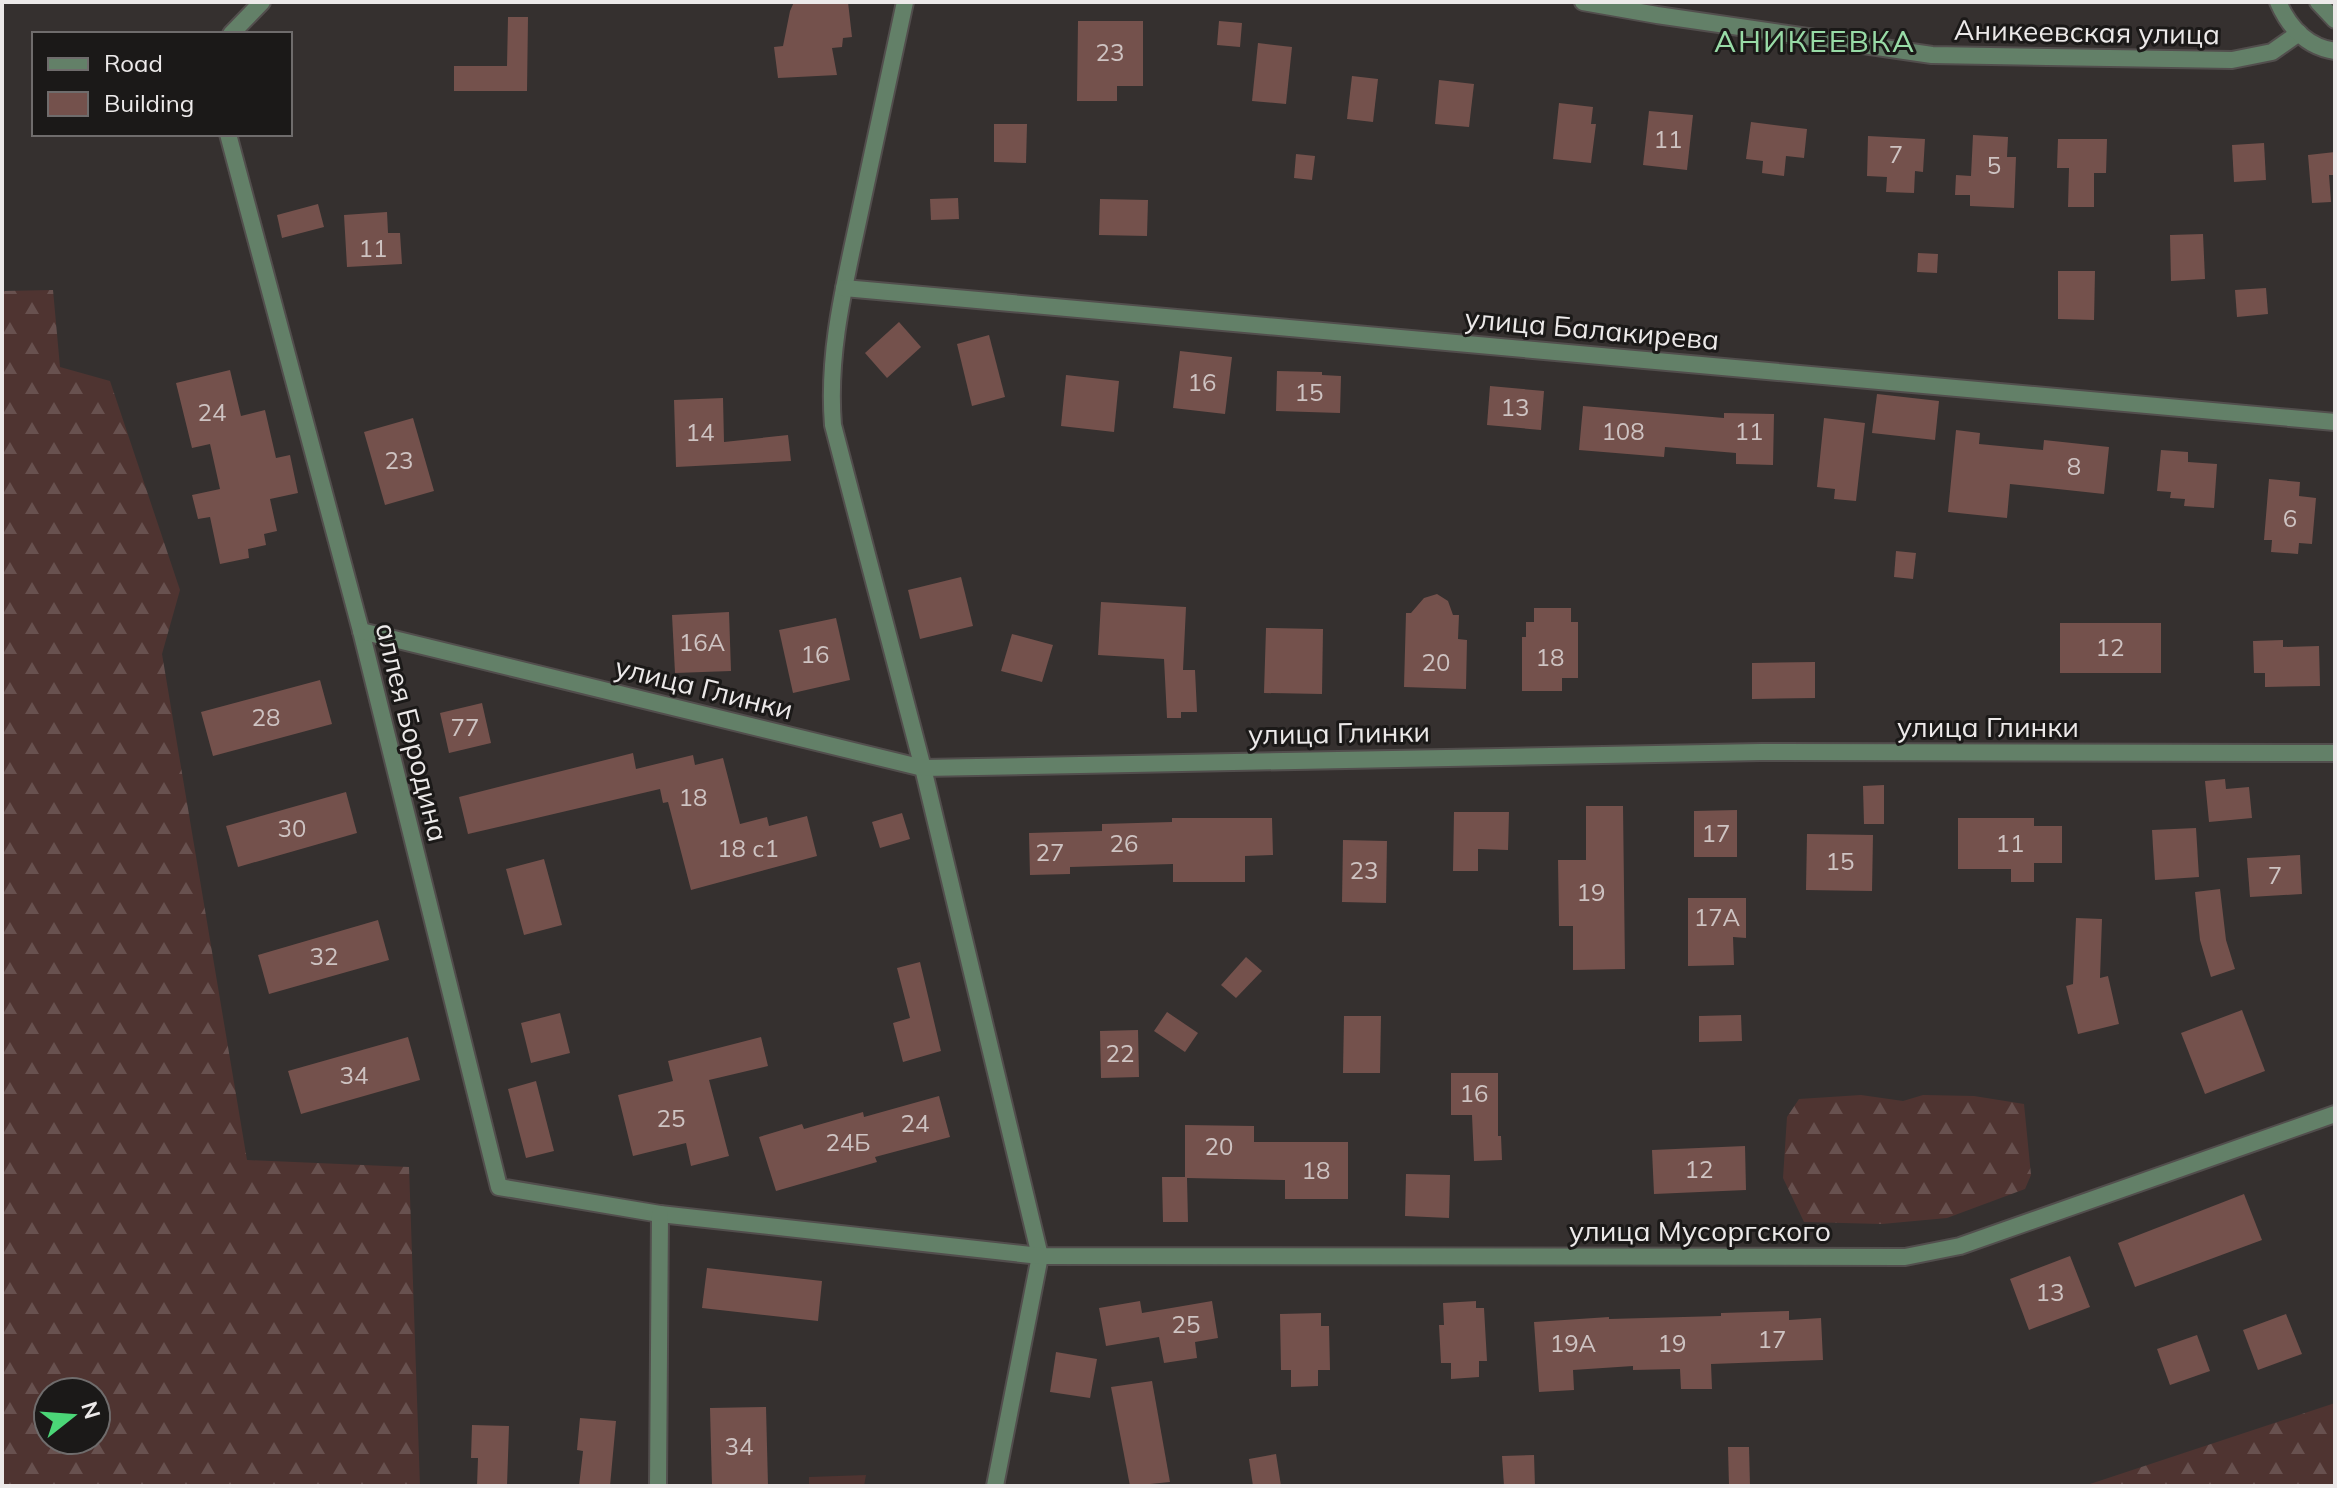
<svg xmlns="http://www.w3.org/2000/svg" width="2337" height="1488" font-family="Mulish,sans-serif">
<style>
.forest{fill:url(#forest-firs);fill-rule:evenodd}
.park{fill:#4f3431}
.building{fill:#74514c}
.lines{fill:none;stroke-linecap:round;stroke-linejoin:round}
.street-casing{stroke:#524e4d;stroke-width:20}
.street{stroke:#638068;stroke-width:16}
.labels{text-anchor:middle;stroke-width:6;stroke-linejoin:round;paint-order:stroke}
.number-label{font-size:24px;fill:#cec3c2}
.street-label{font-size:28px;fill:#ece9e9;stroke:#1b1918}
.neighbourhood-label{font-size:30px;letter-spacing:2px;fill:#98dba6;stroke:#1b1918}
</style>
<defs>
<pattern id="forest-firs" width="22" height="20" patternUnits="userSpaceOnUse" patternTransform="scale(2)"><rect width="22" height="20" fill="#4f3431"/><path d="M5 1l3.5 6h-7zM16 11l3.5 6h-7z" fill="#68514f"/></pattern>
</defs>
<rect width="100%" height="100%" fill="#35302f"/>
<g class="forest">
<path d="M 53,290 L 60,367 L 110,381 L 180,590 L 162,654 L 247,1160 L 409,1167 L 420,1486 L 2,1486 L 2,291 ZM 48,1392 L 96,1392 L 96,1440 L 48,1440 Z"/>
<polygon points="1861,1095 1903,1101 1923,1095 1974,1096 2024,1104 2031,1175 2025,1189 1947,1218 1882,1224 1804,1222 1783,1178 1787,1117 1799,1099"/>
<polygon points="2335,1403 2335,1486 2084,1486"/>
</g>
<polygon class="park" points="866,1475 864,1486 809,1486 809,1477"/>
<g class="building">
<polygon points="794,2 848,2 852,37 843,38 842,47 832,48 837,75 778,78 774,47 783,46 790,11"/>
<polygon points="508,17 528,17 527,91 454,91 454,66 507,66"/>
<polygon points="1078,21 1143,21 1143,86 1117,86 1117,101 1077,101"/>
<polygon points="1219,21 1242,23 1240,47 1217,45"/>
<polygon points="1258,43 1292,47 1286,104 1252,101"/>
<polygon points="1352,76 1378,79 1373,122 1347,119"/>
<polygon points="1439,80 1474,84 1469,127 1435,124"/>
<polygon points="1559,103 1593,107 1591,124 1596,124 1591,163 1553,159"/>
<polygon points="1649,111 1693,115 1687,170 1643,165"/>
<polygon points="1751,122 1807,129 1804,158 1786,156 1784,176 1762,173 1763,161 1746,159"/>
<polygon points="994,124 1027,124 1026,163 994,162"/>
<polygon points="1973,135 2008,137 2007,157 2016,157 2014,208 1970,206 1970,195 1955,195 1956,175 1971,176"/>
<polygon points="1868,136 1925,139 1923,172 1915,171 1914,193 1886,192 1887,177 1867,176"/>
<polygon points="2058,139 2107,139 2106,173 2094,173 2094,207 2068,207 2069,168 2057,168"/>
<polygon points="2264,143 2266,180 2234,182 2232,145"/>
<polygon points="2335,152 2335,175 2329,175 2331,202 2312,203 2308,155"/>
<polygon points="1296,154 1315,156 1312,180 1294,178"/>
<polygon points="958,198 959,219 931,220 930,199"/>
<polygon points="1100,199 1148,200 1147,236 1099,235"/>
<polygon points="318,204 324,227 282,238 277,215"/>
<polygon points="387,212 388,233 400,233 402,264 347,267 344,215"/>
<polygon points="2203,234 2205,279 2171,281 2170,235"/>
<polygon points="1918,253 1938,254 1937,273 1917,272"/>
<polygon points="2058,271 2095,271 2094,320 2058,319"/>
<polygon points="2266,288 2268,314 2237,317 2235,290"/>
<polygon points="899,322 921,347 887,378 865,353"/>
<polygon points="989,335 1005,397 972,406 957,344"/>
<polygon points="1180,351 1232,357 1225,414 1173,408"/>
<polygon points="230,370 241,416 265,410 276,458 290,455 298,493 270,499 277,531 264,534 266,545 248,549 249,558 220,564 210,517 198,519 192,495 220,489 210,444 192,448 176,383"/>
<polygon points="1277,371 1322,372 1322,375 1341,376 1340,413 1276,411"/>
<polygon points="1066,375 1119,381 1114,432 1061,426"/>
<polygon points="1490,386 1544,391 1541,430 1487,425"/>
<polygon points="1877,394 1939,401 1935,440 1872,433"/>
<polygon points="723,398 724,442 788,435 791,461 676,467 674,400"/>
<polygon points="1583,406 1724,418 1724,413 1774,414 1773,465 1736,464 1736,453 1665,447 1664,457 1579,450"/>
<polygon points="413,418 434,491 385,505 364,432"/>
<polygon points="1824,418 1865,423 1856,501 1834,499 1835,489 1817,487"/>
<polygon points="1956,430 1980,433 1979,444 2043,450 2044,440 2109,447 2104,494 2010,484 2007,518 1948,512"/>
<polygon points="2161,450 2188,452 2188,462 2217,464 2214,508 2184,506 2185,499 2170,498 2171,492 2157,491"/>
<polygon points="2269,479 2300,482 2299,496 2316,498 2312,544 2299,543 2298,554 2271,552 2272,540 2264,540"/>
<polygon points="1896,551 1916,553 1913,579 1894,577"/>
<polygon points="961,577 973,626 920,639 908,590"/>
<polygon points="1437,594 1448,601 1453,615 1459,615 1458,639 1467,640 1466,689 1404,687 1406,613 1411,613 1424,598"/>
<polygon points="1101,602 1186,607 1183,670 1195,670 1197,712 1181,712 1181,718 1167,718 1164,659 1098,655"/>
<polygon points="1534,608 1571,608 1571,622 1578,622 1578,678 1562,678 1562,691 1522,691 1522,637 1526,637 1526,622 1534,622"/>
<polygon points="729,612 731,671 675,673 672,615"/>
<polygon points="836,618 850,680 793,693 779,630"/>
<rect x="2060" y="623" width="101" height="50"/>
<polygon points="1266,628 1323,629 1322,694 1264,693"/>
<polygon points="1012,634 1053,645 1042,682 1001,671"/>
<polygon points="2283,640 2283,647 2319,646 2320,686 2265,687 2265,673 2254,673 2253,641"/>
<polygon points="1815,662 1815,698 1752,699 1752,663"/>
<polygon points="320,680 332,724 213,756 201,712"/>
<polygon points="482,703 491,743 449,753 440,713"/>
<polygon points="633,753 636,769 693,755 695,765 723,758 740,824 767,817 769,826 807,816 817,856 691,890 668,802 663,803 660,789 468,834 459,797"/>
<polygon points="2225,779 2226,789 2249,787 2252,818 2209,822 2205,781"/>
<polygon points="1884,785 1884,824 1864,824 1863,786"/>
<polygon points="346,792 357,833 238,867 226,826"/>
<polygon points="1586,806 1623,806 1625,969 1573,970 1573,926 1559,926 1558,860 1586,860"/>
<polygon points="1737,810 1737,857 1694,857 1694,811"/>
<polygon points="1454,812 1509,812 1508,850 1478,849 1478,871 1453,871"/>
<polygon points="902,813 910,839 880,848 872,822"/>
<polygon points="1172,818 1272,818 1273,855 1245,856 1245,882 1173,882 1173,864 1070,867 1070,874 1030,875 1029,833 1102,831 1102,824 1172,822"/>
<polygon points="1958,818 2034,818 2034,826 2062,826 2062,863 2034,863 2034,882 2011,882 2011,869 1958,869"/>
<polygon points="2196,828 2199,877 2155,880 2152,830"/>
<polygon points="1807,834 1873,835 1872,891 1806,890"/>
<polygon points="1343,840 1387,841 1386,903 1342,902"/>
<polygon points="2300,855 2302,894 2250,897 2247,858"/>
<polygon points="544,859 562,925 524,935 506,869"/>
<polygon points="2220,889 2226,940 2235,969 2211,977 2200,940 2195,892"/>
<polygon points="1688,898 1746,898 1746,938 1733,937 1734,965 1688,966"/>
<polygon points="2076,918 2102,919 2100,978 2108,976 2119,1024 2078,1034 2066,986 2073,984"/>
<polygon points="378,920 389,960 269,994 258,955"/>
<polygon points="1246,957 1262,971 1236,998 1221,985"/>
<polygon points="920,962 941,1051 903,1062 893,1023 910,1018 897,968"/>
<polygon points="2242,1010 2265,1071 2205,1094 2181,1033"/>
<polygon points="1167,1012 1198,1033 1185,1052 1154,1031"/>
<polygon points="560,1013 570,1053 531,1063 521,1023"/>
<polygon points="1741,1015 1742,1041 1699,1042 1699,1016"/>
<polygon points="1344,1016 1381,1016 1380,1073 1343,1073"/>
<polygon points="1138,1030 1139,1077 1101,1078 1100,1031"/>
<polygon points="408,1037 420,1080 301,1114 288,1071"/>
<polygon points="761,1037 768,1066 709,1080 729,1156 691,1166 686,1143 633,1156 618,1095 673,1081 668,1061"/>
<polygon points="1451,1073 1498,1073 1498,1136 1501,1136 1502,1160 1474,1161 1472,1115 1451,1115"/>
<polygon points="536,1081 554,1151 526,1158 508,1089"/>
<polygon points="939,1096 950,1137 875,1157 877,1162 776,1191 759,1137 802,1124 804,1129 863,1112 864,1117"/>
<polygon points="1185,1125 1254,1126 1254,1142 1348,1142 1348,1199 1285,1199 1285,1180 1187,1178 1188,1222 1163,1222 1162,1177 1185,1177"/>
<polygon points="1745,1146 1746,1190 1654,1194 1652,1150"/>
<polygon points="1406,1174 1450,1175 1449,1218 1405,1216"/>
<polygon points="2244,1194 2262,1240 2135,1287 2118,1243"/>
<polygon points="2070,1256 2090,1307 2029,1330 2010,1279"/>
<polygon points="707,1268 822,1281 818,1321 702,1308"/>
<polygon points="1140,1301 1142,1313 1212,1301 1218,1338 1195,1342 1197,1358 1164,1363 1159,1337 1106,1346 1099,1308"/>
<polygon points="1476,1301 1476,1308 1484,1308 1487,1361 1479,1361 1479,1377 1451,1379 1451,1363 1441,1363 1439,1325 1444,1325 1443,1303"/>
<polygon points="1789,1311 1789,1320 1821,1318 1823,1360 1711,1364 1712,1389 1681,1389 1680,1369 1633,1370 1633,1366 1573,1370 1574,1390 1539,1392 1534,1322 1609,1317 1609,1319 1721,1316 1721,1313"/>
<polygon points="1321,1313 1321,1326 1329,1326 1330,1370 1318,1370 1318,1386 1291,1387 1291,1370 1281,1370 1280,1314"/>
<polygon points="2286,1314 2302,1354 2258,1370 2243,1330"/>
<polygon points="2197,1335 2210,1371 2170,1385 2157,1349"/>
<polygon points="1056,1352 1097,1359 1090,1398 1050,1392"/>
<polygon points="1152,1381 1170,1482 1130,1486 1111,1387"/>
<polygon points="766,1407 768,1486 712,1486 710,1408"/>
<polygon points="580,1418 616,1421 610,1486 579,1486 583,1451 577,1450"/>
<polygon points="472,1425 509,1426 507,1486 477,1486 478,1458 471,1458"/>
<polygon points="1728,1447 1749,1447 1750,1486 1729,1486"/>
<polygon points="1276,1454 1281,1486 1253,1486 1249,1459"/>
<polygon points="1534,1455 1535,1486 1504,1486 1502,1456"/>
</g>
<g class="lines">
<g class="street-casing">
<g id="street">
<path d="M 905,2 C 890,72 875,142 860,212 C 845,283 827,353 833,425 L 923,768 L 1040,1256 L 995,1486"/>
<polyline points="1583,2 1657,15 1932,55 2232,60 2272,52 2299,33"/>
<path d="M 2278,2 C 2289,27 2307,47 2335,51"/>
<polyline points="2318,2 2335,20"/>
<polyline points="231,34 262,2"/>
<polyline points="228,134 361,631 499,1187 660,1214 1040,1256 1905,1257 1960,1246 2335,1114"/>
<polyline points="844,288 2335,422"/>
<polyline points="361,631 923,768 1761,752 2335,753"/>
<polyline points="658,1486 660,1214"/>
</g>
</g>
<use href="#street" class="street"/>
</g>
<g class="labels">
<g class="number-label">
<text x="1110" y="61">23</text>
<text x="1668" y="148">11</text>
<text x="1896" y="163">7</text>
<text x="1994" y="174">5</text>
<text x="373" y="257">11</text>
<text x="1202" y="391">16</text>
<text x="1309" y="401">15</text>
<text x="1515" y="416">13</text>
<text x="212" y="421">24</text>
<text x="1623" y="440">108</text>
<text x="1749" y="440">11</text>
<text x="700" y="441">14</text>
<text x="399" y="469">23</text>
<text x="2074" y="475">8</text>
<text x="2290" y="527">6</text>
<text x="702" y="651">16А</text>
<text x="2110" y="656">12</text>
<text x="815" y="663">16</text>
<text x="1550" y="666">18</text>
<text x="1436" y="671">20</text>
<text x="266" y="726">28</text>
<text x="465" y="736">77</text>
<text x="693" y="806">18</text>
<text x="292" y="837">30</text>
<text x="1716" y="842">17</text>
<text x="1124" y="852">26</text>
<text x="2010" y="852">11</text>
<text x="748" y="857">18 с1</text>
<text x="1050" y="861">27</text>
<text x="1840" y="870">15</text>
<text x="1364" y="879">23</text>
<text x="2275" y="884">7</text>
<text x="1591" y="901">19</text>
<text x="1717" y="926">17А</text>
<text x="324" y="965">32</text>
<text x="1120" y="1062">22</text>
<text x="354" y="1084">34</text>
<text x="1474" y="1102">16</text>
<text x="671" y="1127">25</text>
<text x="915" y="1132">24</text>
<text x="848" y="1151">24Б</text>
<text x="1219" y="1155">20</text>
<text x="1699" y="1178">12</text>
<text x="1316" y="1179">18</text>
<text x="2050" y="1301">13</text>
<text x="1186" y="1333">25</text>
<text x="1772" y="1348">17</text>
<text x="1573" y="1352">19А</text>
<text x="1672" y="1352">19</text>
<text x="739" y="1455">34</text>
</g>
<g class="street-label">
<text transform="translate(2087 32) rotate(1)" y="10">Аникеевская улица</text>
<text transform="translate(1592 329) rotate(5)" y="10">улица Балакирева</text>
<text transform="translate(704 688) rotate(14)" y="10">улица Глинки</text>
<text x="1988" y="737">улица Глинки</text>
<text transform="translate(412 732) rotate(76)" y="10">аллея Бородина</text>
<text transform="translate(1339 733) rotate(-1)" y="10">улица Глинки</text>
<text x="1700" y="1241">улица Мусоргского</text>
</g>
<g class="neighbourhood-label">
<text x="1815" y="52">АНИКЕЕВКА</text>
</g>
</g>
<rect width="2337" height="1488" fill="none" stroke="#ece9e9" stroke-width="8"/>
<rect x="32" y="32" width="260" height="104" fill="#1b1918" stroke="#6f6c6c" stroke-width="2"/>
<rect x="48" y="58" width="40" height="12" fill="#638068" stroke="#6f6c6c" stroke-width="2"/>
<text x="104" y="72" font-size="24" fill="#ece9e9">Road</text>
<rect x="48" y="92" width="40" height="24" fill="#74514c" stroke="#6f6c6c" stroke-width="2"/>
<text x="104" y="112" font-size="24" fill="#ece9e9">Building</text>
<g transform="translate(72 1416) rotate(73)"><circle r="38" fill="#1b1918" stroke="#6f6c6c" stroke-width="2"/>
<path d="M0-6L14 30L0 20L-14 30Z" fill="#4bd677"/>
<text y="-12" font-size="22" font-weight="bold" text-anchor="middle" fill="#ece9e9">N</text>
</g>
</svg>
